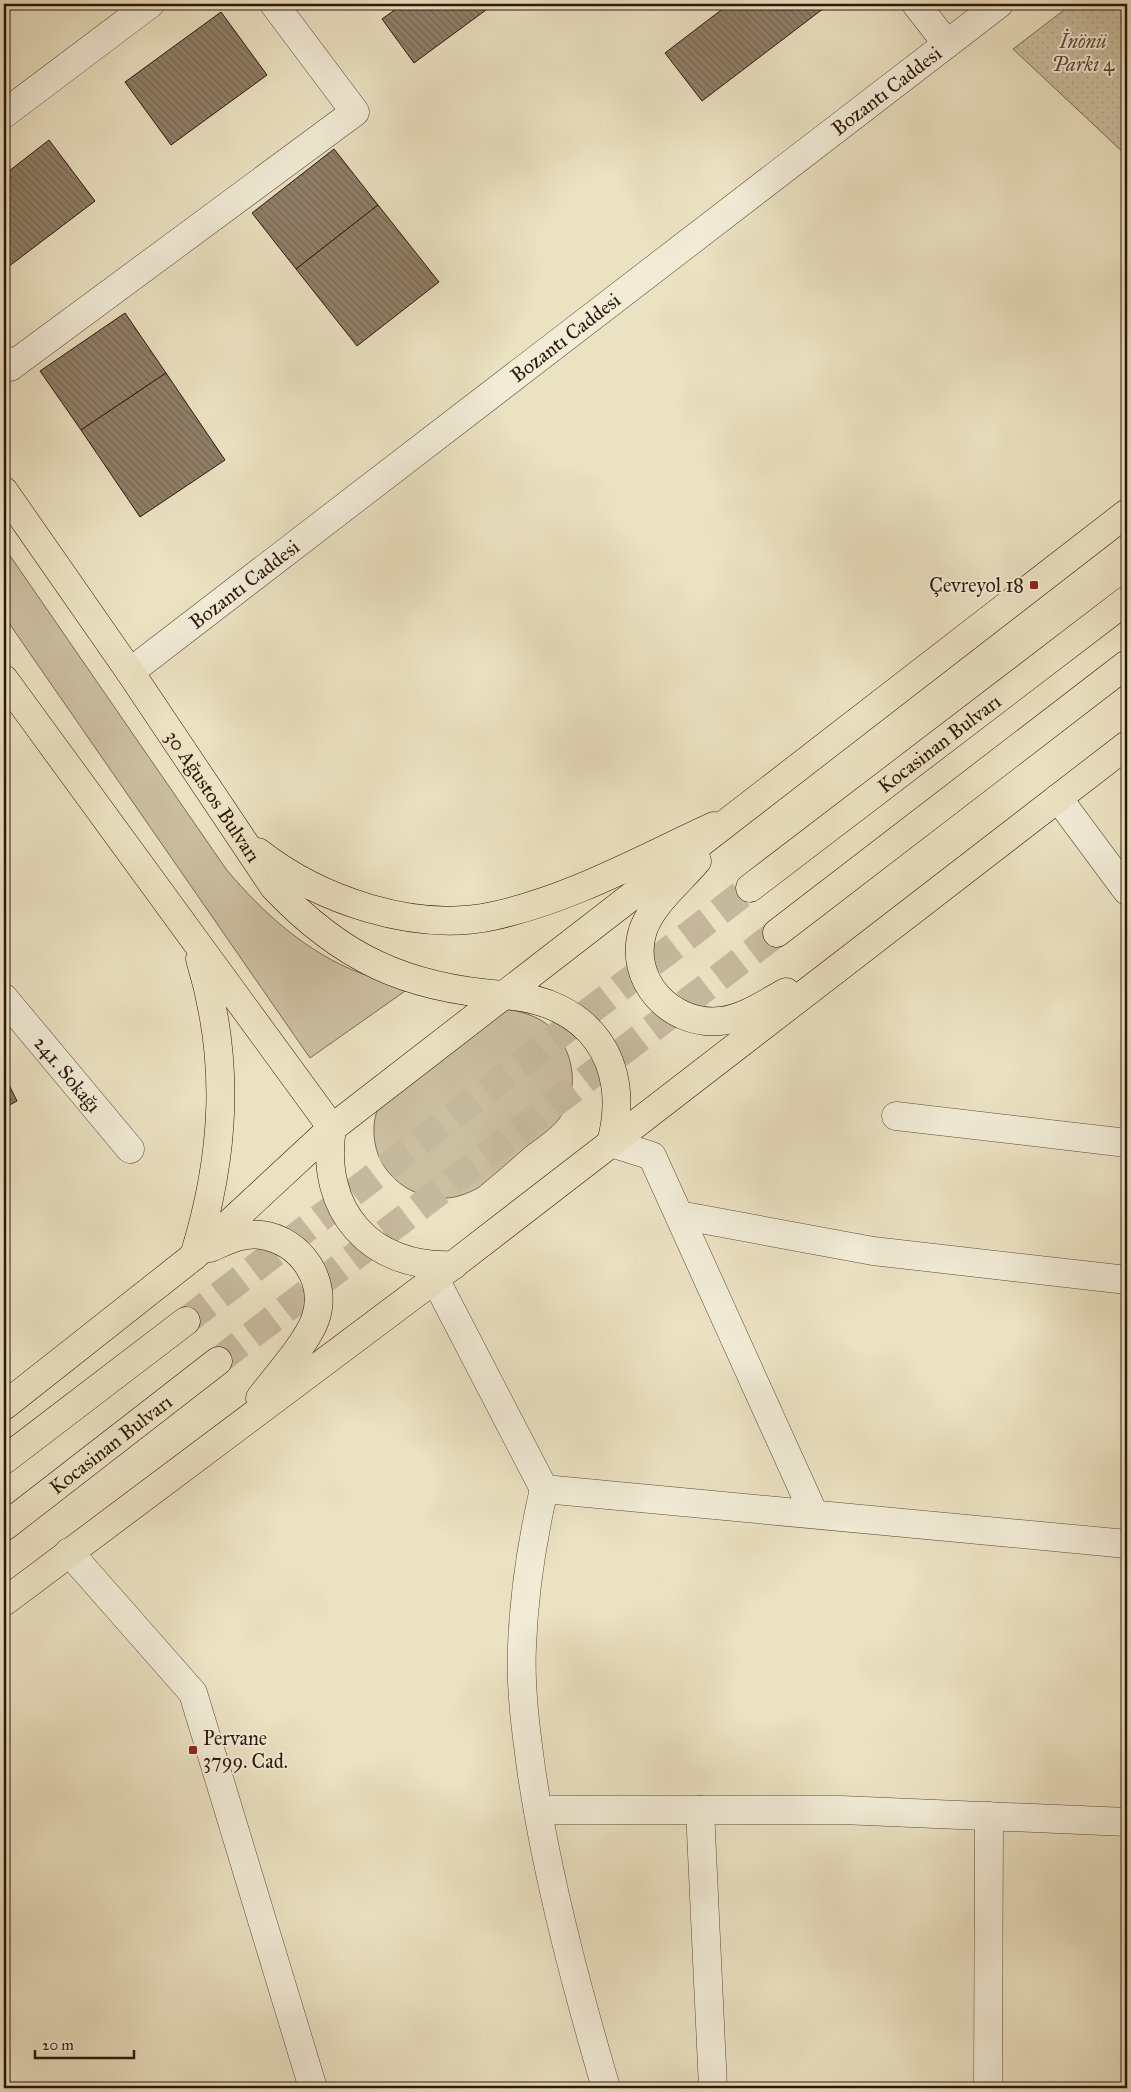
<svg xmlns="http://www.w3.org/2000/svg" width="1131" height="2092" font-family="'IM FELL Great Primer',serif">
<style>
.green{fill:#cbbfa2;stroke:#7c6a55}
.park{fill:url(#park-dots);stroke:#7c6a55}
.building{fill:url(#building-back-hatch);stroke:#2e1608}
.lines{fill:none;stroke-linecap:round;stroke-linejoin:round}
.trunk-tunnel{stroke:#c5b99d;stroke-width:28;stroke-dasharray:28 14;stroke-linecap:butt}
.minor-casing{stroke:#5d4936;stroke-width:29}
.primary-casing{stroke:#2e1608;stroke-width:29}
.trunk-casing{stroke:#2e1608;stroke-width:29}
.minor{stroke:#f2ecd7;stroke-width:28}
.primary{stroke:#ebe2c2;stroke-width:28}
.trunk{stroke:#ebe2c2;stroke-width:28}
.poi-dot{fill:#8f2418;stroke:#f2ecd7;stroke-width:2}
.labels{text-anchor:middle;stroke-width:4;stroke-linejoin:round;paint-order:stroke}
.park-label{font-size:20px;font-style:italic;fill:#5d4936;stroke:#f2ecd7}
.street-label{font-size:20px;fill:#2e1608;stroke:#f2ecd7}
.poi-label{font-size:20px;fill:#2e1608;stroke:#f2ecd7;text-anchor:end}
</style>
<defs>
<pattern id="park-dots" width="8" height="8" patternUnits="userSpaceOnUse" patternTransform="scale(1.25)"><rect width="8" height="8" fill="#cbbfa2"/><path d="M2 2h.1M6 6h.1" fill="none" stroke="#afa38a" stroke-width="1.8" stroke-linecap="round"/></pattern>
<pattern id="building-back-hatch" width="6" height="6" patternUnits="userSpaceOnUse" patternTransform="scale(1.25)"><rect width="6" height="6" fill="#908069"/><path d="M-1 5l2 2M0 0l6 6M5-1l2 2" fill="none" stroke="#766854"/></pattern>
</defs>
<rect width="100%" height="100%" fill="#ebe2c2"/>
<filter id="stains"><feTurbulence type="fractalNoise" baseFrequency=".004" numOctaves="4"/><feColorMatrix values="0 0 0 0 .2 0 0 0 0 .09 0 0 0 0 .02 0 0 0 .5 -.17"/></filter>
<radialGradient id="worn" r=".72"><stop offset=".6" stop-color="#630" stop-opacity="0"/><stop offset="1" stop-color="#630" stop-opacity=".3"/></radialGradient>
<g class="green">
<path d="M 4,547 L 226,869 C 263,913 306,952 360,973 C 376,979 392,983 408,989 L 310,1058 L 4,616 Z"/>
<path d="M 504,1009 C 528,1012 551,1020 563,1044 C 576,1067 576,1097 559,1119 C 551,1129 538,1138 527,1146 C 511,1160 495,1174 478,1188 C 468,1193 457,1198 445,1198 C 406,1199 372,1168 374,1128 C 374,1117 378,1108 382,1098 Z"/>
</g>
<polygon class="park" points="1072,4 1127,4 1127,156 1013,49"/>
<g class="building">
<polygon points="403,4 488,4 490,7 414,63 382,19"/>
<polygon points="729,4 828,5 702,101 665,53"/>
<polygon points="221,12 267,75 171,145 125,82"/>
<polygon points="49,140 95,201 4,270 4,175"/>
<polygon points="334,149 378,205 296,269 252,213"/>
<polygon points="378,205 439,282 357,346 296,269"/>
<polygon points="125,313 166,373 81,430 40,371"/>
<polygon points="166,373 225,460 140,517 81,430"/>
<polygon points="4,1075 17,1101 4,1108"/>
</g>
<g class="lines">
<g class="trunk-tunnel">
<polyline points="186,1321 750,888"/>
<polyline points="218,1361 777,933"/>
</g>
<g class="minor-casing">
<g id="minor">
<polyline points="916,4 947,44"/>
<polyline points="4,114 150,4"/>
<polyline points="4,359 10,367 355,112 274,4"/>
<path id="s1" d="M 130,672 L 999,4"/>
<polyline points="1058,798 1127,891"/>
<path id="s2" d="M 4,998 L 130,1149"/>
<polyline points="896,1116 1127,1143"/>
<polyline points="611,1143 652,1156 814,1514"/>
<polyline points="679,1215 873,1251 1127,1280"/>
<polyline points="435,1279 544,1489 1127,1544"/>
<path d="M 544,1489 C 532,1541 524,1593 522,1646 C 520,1689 526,1732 532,1775 C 548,1881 576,1985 606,2088"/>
<polyline points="69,1552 193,1693 313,2088"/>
<polyline points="538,1810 841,1810 1127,1822"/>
<polyline points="700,1810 713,2088"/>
<polyline points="988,2088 989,1816"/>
</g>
</g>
<g class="primary-casing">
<g id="primary">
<path id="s3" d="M 4,491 L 130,672 L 274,887 C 341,958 406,988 503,995"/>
<polyline points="4,679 332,1128"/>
<path d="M 258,852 C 319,900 415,933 493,916 C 571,899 642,859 714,826"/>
<path d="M 194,1256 C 225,1156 231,1061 200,959"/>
</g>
</g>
<g class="trunk-casing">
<g id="trunk">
<path d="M 697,861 C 679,882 652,904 643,930 C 627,980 671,1026 720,1021 C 743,1019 766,1003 786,992"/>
<path id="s4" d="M 750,888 L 1127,600"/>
<polyline points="777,933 1127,664"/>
<path d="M 503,995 C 588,1000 633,1061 611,1143"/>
<path d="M 332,1128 C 319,1210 370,1269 454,1265"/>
<path d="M 210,1248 C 226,1241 243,1232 261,1235 C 301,1240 329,1282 315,1320 C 306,1344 276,1377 260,1398"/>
<polyline points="4,1406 194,1256 332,1128 1127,513"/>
<polyline points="4,1460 186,1321"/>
<path id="s5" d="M 4,1527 L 218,1361"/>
<polyline points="4,1602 435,1279 1127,745"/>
</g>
</g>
<use href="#minor" class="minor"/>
<use href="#primary" class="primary"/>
<use href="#trunk" class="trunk"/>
</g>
<g class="poi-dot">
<rect x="1029" y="580" width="10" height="10" rx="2.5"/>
<rect x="188" y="1745" width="10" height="10" rx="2.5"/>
</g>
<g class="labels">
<g class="park-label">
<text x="1083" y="48">İnönü<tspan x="1083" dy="23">Parkı 4</tspan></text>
</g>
<g class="street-label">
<text dy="7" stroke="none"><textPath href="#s1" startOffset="954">Bozantı Caddesi</textPath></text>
<text dy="7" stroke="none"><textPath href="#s1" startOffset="549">Bozantı Caddesi</textPath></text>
<text dy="7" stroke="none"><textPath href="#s1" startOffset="144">Bozantı Caddesi</textPath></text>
<text dy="7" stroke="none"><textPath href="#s4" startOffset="238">Kocasinan Bulvarı</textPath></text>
<text dy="7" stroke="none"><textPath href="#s3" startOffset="370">30 Ağustos Bulvarı</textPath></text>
<text dy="7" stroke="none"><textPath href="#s2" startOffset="99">241. Sokağı</textPath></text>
<text dy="7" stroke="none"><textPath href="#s5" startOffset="135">Kocasinan Bulvarı</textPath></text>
</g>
<g class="poi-label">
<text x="1024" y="592">Çevreyol 18</text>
<text x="203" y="1745" text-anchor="start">Pervane<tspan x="203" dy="23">3799. Cad.</tspan></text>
</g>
</g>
<rect width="1131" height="2092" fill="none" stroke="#ebe2c2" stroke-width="20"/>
<rect x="5" y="5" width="1121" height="2082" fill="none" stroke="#2e1608" stroke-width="2.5"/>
<rect x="10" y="10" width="1111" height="2072" fill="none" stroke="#2e1608"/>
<path d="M35 2050v8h99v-8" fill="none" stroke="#2e1608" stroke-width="2.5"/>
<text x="42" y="2050" font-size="15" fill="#2e1608" stroke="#f2ecd7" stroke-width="4" paint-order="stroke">20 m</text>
<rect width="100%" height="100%" filter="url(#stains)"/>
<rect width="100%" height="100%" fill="url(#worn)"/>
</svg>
